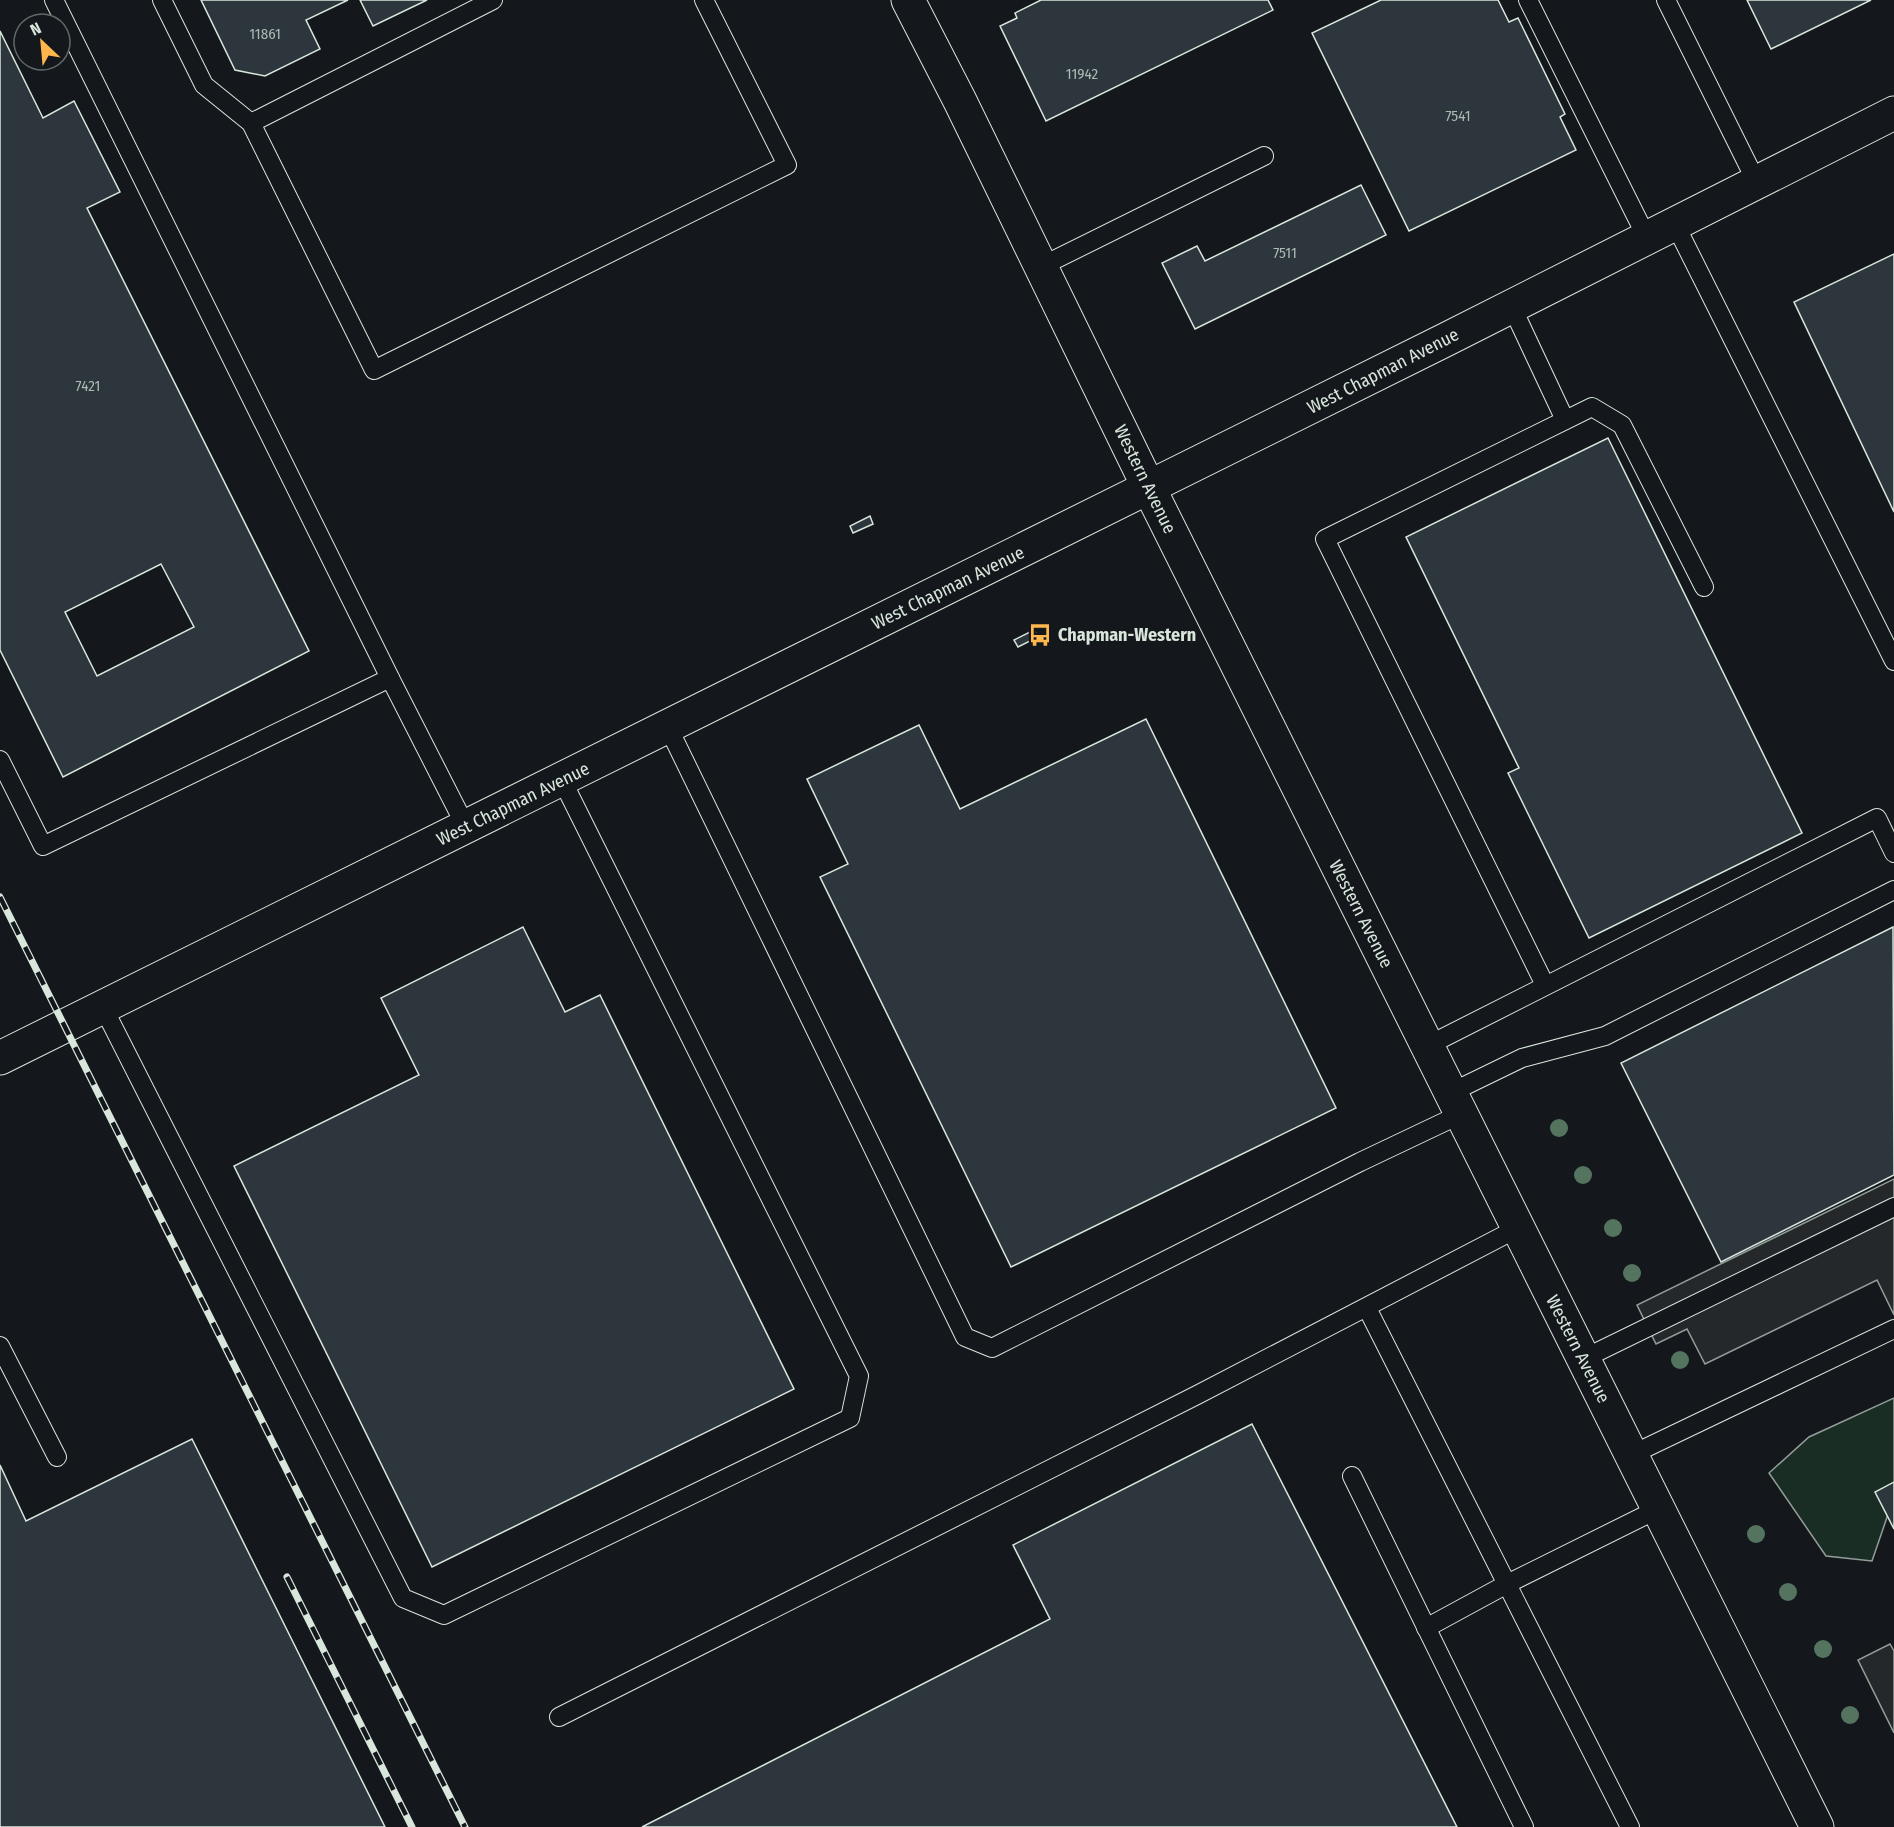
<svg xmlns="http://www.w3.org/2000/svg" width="1894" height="1827" font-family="'Fira Sans Condensed',sans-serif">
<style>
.green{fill:#1a2d24;stroke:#939e99;stroke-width:1.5}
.parking{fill:#24282b;stroke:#939e99;stroke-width:1.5}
.building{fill:#2c363c;stroke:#d8e6dc;stroke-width:1.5;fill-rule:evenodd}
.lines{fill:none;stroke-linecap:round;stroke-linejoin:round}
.lane-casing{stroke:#d8e6dc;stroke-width:20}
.secondary-casing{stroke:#d8e6dc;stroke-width:35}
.primary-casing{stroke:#d8e6dc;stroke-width:35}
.lane{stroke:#14181c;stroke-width:18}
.secondary{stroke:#14181c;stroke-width:33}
.primary{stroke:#14181c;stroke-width:33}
.rail-casing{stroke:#d8e6dc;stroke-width:7}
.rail{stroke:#14181c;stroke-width:4.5;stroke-dasharray:14;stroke-linecap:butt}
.tree{fill:#55745f}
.labels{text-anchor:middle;stroke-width:4.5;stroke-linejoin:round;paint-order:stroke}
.number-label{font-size:15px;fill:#adbab4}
.street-label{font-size:18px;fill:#d8e6dc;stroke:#14181c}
.poi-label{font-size:18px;font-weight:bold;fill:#d8e6dc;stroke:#14181c;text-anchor:start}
</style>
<rect width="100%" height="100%" fill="#14181c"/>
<polygon class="green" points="1894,1398 1894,1497 1872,1561 1826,1556 1769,1473 1809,1437"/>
<g class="parking">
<polygon points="1894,1179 1894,1315 1877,1280 1705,1364 1687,1329 1656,1344 1637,1305"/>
<polygon points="1890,1644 1894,1651 1894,1733 1858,1660"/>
</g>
<g class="building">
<polygon points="201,0 348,0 306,20 320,49 265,76 235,70"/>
<polygon points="360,0 427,0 373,26"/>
<polygon points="1041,0 1268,0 1273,10 1046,121 1000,26 1017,18 1015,13"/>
<polygon points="1381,0 1498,0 1509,22 1518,18 1565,114 1560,117 1576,150 1409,231 1312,33"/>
<polygon points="1747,0 1871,0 1771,49"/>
<path d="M 0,31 L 43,118 L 74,101 L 120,192 L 87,208 L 309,651 L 63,777 L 0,650 ZM 161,564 L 194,627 L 97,676 L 65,612 Z"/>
<polygon points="1361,185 1386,235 1195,329 1162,263 1197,246 1205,261"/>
<polygon points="1894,254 1894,512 1794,302"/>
<polygon points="1608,438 1802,833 1589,938 1508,773 1519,768 1406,537"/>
<polygon points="870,516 873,524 853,533 850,526"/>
<polygon points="1034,630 1038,637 1018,647 1014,640"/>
<polygon points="1146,719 1336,1108 1011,1267 820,877 848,864 807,779 919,725 960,809"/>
<polygon points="523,927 565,1012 600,995 794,1389 432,1567 234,1166 419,1075 381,998"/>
<polygon points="1893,927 1894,1175 1721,1262 1621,1063"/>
<polygon points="1252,1424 1457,1827 642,1827 1050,1619 1013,1545"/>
<polygon points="192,1439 385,1827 0,1827 0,1465 26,1521"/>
<polygon points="1894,1482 1894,1529 1875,1492"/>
</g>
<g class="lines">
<g class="lane-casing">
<g id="lane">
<polyline points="162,0 204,85 251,123 374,370 787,165 704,0"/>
<polyline points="1528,0 1647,238"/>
<polyline points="1666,0 1757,183"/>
<polyline points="251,123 493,0"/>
<polyline points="1675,224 1894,661"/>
<polyline points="1042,266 1264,156"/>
<polyline points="1512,307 1565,420"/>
<polyline points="390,678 466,827"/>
<polyline points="668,727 965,1337 992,1348 1360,1162 1461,1114"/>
<polyline points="0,760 43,846 390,678 54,0"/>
<polyline points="1545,985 1325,539 1592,407 1622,425 1704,587"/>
<polyline points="103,1007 403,1598 444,1615 850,1418 859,1376 562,780"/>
<polyline points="1427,1046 1877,818 1894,853"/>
<polyline points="1450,1093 1522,1058 1605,1036 1894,890"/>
<polyline points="1367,1308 1630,1827"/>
<polyline points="0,1346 57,1457"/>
<polyline points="1583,1359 1894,1207"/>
<polyline points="1631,1455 1894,1329"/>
<polyline points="1352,1476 1524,1827"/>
<polyline points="1426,1628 1507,1584 1658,1509"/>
<polyline points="559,1717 1197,1395 1518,1228"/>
</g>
</g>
<g class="secondary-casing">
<polyline id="secondary" points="908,0 960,101 1149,488 1817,1827"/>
</g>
<g class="primary-casing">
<polyline id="primary" points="0,1058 1445,340 1894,113"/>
</g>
<use href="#lane" class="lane"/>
<use href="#secondary" class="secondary"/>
<use href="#primary" class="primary"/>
<g class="rail-casing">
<g id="rail">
<polyline points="0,897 465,1827"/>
<polyline points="287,1577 412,1827"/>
</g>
</g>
<use href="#rail" class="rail"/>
</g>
<g class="tree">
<circle cx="1559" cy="1128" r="9"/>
<circle cx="1583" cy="1175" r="9"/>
<circle cx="1613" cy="1228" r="9"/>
<circle cx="1632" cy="1273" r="9"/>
<circle cx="1680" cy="1360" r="9"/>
<circle cx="1756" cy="1534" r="9"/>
<circle cx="1788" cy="1592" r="9"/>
<circle cx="1823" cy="1649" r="9"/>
<circle cx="1850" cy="1715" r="9"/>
</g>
<defs>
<g id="bus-bare" transform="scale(1.8)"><path d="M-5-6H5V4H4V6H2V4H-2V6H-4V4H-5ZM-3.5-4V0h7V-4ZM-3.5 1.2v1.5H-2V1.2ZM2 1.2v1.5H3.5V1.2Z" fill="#ffb74d" stroke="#14181c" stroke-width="2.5" paint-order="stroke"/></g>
</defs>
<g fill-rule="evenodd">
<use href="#bus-bare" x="1040" y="635"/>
</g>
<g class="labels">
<g class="number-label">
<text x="265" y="39">11861</text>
<text x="1082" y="79">11942</text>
<text x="1458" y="121">7541</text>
<text x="1285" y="258">7511</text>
<text x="88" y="391">7421</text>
</g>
<g class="street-label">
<text transform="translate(1383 371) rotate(-27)" y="6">West Chapman Avenue</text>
<text transform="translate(1145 479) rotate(64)" y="6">Western Avenue</text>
<text transform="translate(948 588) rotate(-26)" y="6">West Chapman Avenue</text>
<text transform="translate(513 804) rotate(-26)" y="6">West Chapman Avenue</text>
<text transform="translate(1361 914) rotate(63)" y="6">Western Avenue</text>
<text transform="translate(1578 1349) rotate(63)" y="6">Western Avenue</text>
</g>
<g class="poi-label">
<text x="1058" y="641">Chapman-Western</text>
</g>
</g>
<g transform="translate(42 42) rotate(334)"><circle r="28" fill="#14181c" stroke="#626a69" stroke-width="1.5"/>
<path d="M0-4.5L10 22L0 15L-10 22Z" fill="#ffb74d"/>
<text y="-9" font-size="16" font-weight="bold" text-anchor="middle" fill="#d8e6dc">N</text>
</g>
</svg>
